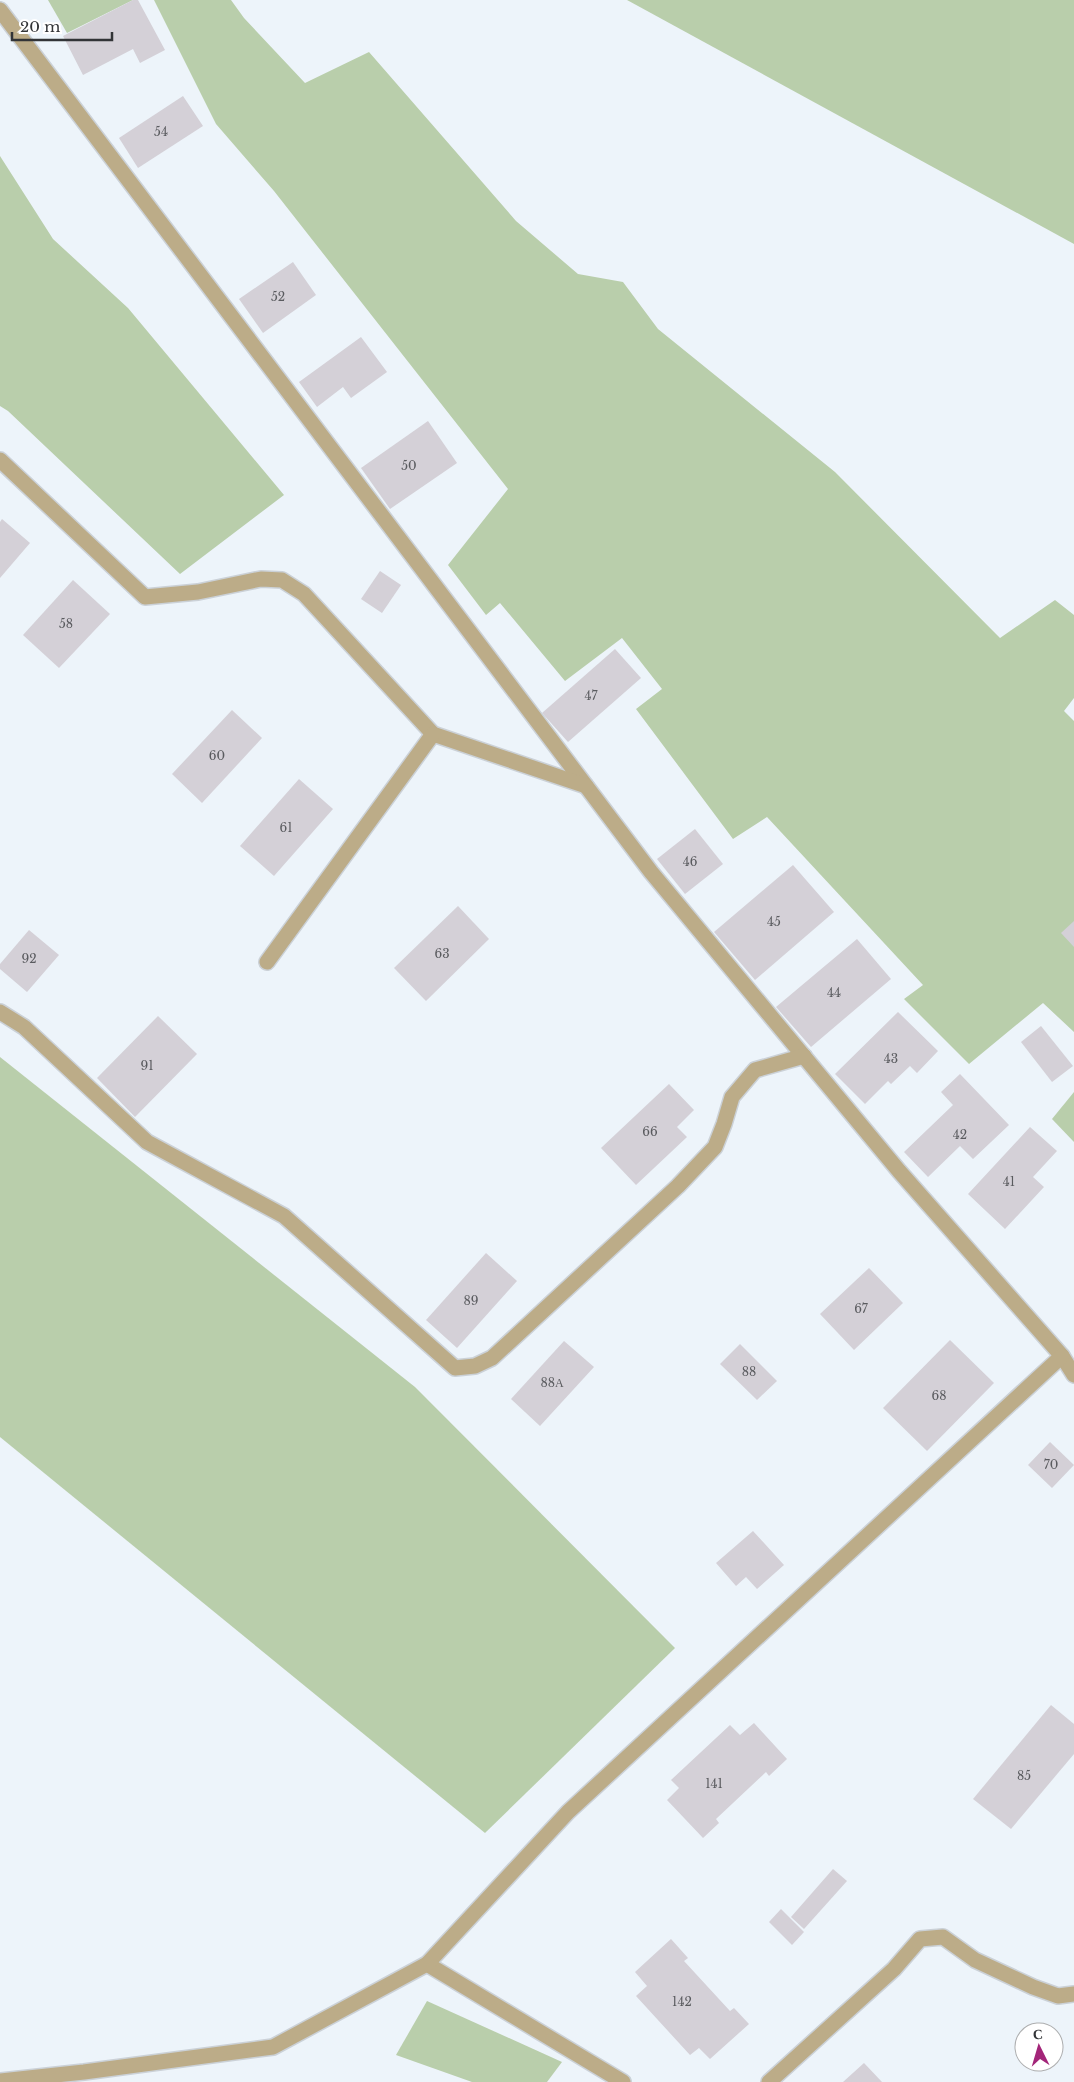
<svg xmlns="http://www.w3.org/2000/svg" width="1074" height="2082" font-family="'Libre Baskerville',serif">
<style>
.green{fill:#b9ceab}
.building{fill:#d4d0d7}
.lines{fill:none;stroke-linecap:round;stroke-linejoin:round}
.minor-casing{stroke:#cbd1d7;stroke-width:18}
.minor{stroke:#bcac88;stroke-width:15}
.labels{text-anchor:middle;stroke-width:4.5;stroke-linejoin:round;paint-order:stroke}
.number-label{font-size:12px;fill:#5a5b5f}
</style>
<rect width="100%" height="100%" fill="#edf4fa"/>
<g class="green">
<polygon points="48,0 133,0 67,33"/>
<polygon points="154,0 231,0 244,18 305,83 369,52 516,221 578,274 623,282 658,329 835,472 1000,638 1055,600 1074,615 1074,698 1064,711 1074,721 1074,1032 1043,1003 969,1064 904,999 923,985 767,817 733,839 636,709 662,689 622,638 565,681 500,603 486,615 448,565 508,489 274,191 216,124"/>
<polygon points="627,0 1074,0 1074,244"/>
<polygon points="0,156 53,239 128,308 284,495 180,574 8,411 0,406"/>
<polygon points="0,1057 415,1387 675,1648 485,1833 0,1437"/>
<polygon points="1074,1092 1074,1142 1052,1119"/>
<polygon points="427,2001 562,2062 547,2082 472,2082 396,2055"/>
</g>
<g class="building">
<polygon points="133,0 138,0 165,50 140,63 133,49 83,75 63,36"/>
<polygon points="183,96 203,126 138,168 119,138"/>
<polygon points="293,262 316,295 263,333 239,299"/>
<polygon points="361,337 387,372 351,398 343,387 317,407 299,382"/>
<polygon points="428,421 457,463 390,509 361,468"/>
<polygon points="2,519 30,543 0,578 0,522"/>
<polygon points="380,571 401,585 382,613 361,599"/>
<polygon points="73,580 110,614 59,668 23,635"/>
<polygon points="615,649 641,678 568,742 542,713"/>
<polygon points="232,710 262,738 202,803 172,774"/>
<polygon points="299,779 333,809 274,876 240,846"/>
<polygon points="695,829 723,864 685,894 657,859"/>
<polygon points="793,865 834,912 755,980 714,932"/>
<polygon points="458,906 489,939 426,1001 394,968"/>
<polygon points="1074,921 1074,947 1061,933"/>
<polygon points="29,930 59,955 27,992 0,969 0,964"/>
<polygon points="857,939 891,979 811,1047 776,1007"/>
<polygon points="898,1012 938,1051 917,1073 910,1066 891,1084 888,1081 865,1104 835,1074"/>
<polygon points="158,1016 197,1054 135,1117 97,1078"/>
<polygon points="1041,1026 1073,1066 1052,1082 1021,1042"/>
<polygon points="960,1074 1009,1125 973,1159 960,1146 928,1177 904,1152 953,1105 941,1092"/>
<polygon points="669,1084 694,1110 677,1127 687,1137 636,1185 601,1148"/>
<polygon points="1030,1127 1057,1151 1033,1177 1044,1187 1005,1229 968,1194"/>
<polygon points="486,1253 517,1281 457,1348 426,1320"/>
<polygon points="869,1268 903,1303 854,1350 820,1314"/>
<polygon points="950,1340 994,1383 927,1451 883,1408"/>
<polygon points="564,1341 594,1367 540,1426 511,1399"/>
<polygon points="740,1344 777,1381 757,1400 720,1364"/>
<polygon points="1050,1442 1074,1465 1052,1488 1028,1465"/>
<polygon points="753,1531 784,1565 757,1589 746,1577 736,1586 716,1563"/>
<polygon points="1051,1705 1074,1724 1074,1754 1011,1829 973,1799"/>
<polygon points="754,1723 787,1759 769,1776 766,1772 716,1819 719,1823 703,1838 667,1800 679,1788 671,1780 730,1725 740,1735"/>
<polygon points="833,1869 847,1881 804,1929 791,1917"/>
<polygon points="781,1909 804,1932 792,1945 769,1922"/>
<polygon points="671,1939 688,1958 684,1961 730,2011 734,2008 749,2024 710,2059 699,2048 690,2055 636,1996 647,1986 635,1972"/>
<polygon points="864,2063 882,2082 843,2082"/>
</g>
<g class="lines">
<g class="minor-casing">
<g id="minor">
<polyline points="0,10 651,872 899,1171 1062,1356 1074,1375"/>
<polyline points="0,460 145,597 198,592 261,579 282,580 304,594 433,734 586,786"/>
<polyline points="267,962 433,734"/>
<polyline points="0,1012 24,1027 147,1142 284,1216 455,1368 475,1366 492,1358 678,1186 715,1147 724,1124 732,1097 755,1070 804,1056"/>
<polyline points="427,1964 623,2082"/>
<polyline points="0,2081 84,2072 273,2047 427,1964 568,1812 1062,1356"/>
<polyline points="769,2082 894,1969 920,1939 943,1937 975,1960 1033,1987 1058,1996 1074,1994"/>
</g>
</g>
<use href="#minor" class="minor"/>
</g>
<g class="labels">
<g class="number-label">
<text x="161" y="136">54</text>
<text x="278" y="301">52</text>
<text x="409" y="470">50</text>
<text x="66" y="628">58</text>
<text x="591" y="700">47</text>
<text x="217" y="760">60</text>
<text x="286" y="832">61</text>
<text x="690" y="866">46</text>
<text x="774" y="926">45</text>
<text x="442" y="958">63</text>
<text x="29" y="963">92</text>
<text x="834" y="997">44</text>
<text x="891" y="1063">43</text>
<text x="147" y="1070">91</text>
<text x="650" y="1136">66</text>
<text x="960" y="1139">42</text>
<text x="1009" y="1186">41</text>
<text x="471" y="1305">89</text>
<text x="861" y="1313">67</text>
<text x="749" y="1376">88</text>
<text x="552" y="1387">88А</text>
<text x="939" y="1400">68</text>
<text x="1051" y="1469">70</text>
<text x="1024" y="1780">85</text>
<text x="714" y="1788">141</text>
<text x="682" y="2006">142</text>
</g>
</g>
<g transform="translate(1039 2047) rotate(355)"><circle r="24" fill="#ffffff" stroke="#adaeaf"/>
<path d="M0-4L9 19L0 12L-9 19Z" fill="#a32579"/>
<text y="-8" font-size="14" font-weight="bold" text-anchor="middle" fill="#323437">С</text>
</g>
<path d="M12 32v8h100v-8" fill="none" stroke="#323437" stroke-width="2.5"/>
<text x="20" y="32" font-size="15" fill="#323437" stroke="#ffffff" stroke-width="4" paint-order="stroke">20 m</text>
</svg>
